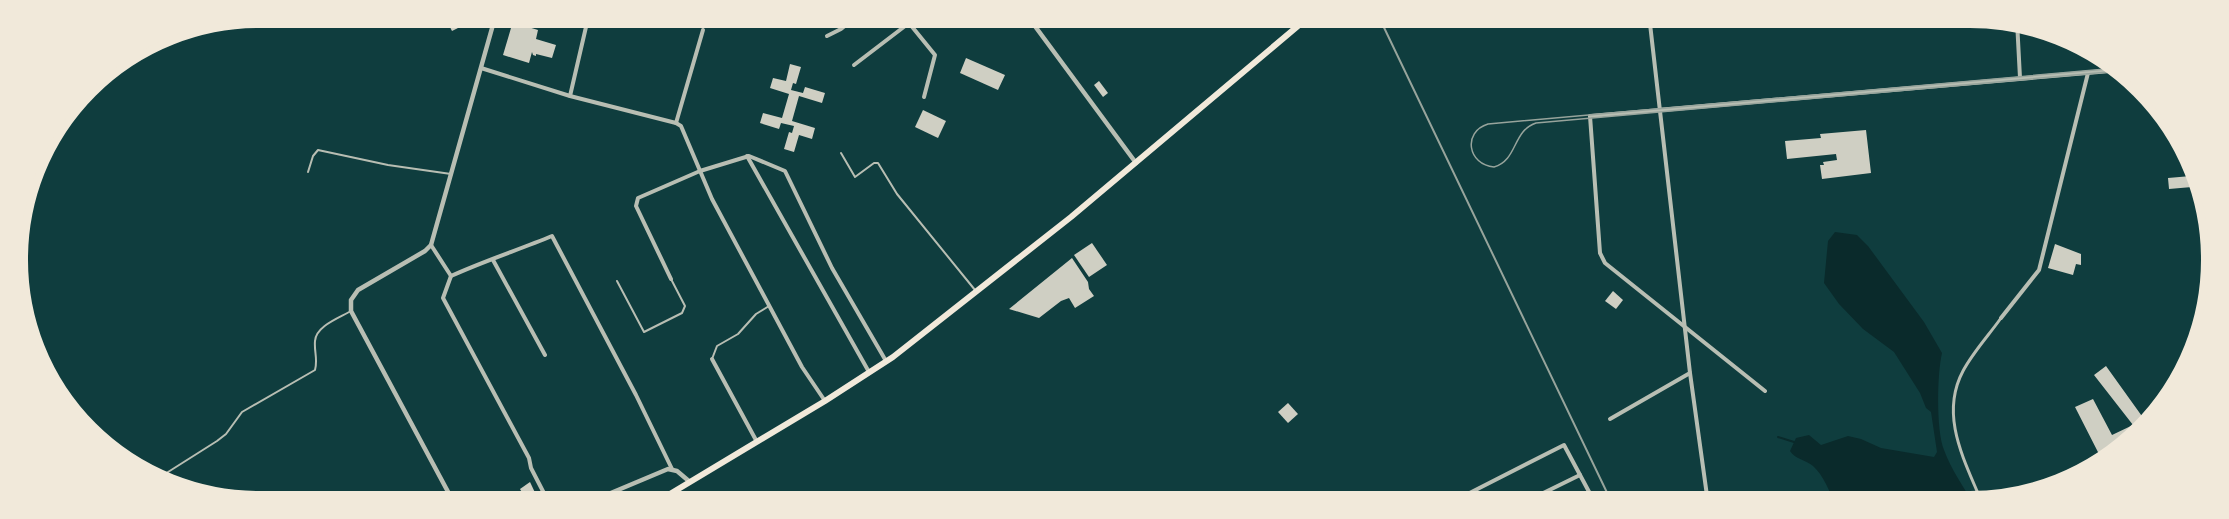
<svg xmlns="http://www.w3.org/2000/svg" width="2229" height="519" font-family="Commissioner,sans-serif">
<style>
.water{fill:#0a2a2b}
.lines{fill:none;stroke-linecap:round;stroke-linejoin:round}
.stream{stroke:#0a2a2b;stroke-width:2}
.building{fill:#cfcfc3}
.service{stroke:#b8beb3;stroke-width:2}
.pedestrian{stroke:#b8beb3;stroke-width:3}
.minor{stroke:#b8beb3;stroke-width:4}
.tertiary{stroke:#b8beb3;stroke-width:4.5}
.primary{stroke:#f1e9da;stroke-width:6}
.tram{stroke:#97a49c;stroke-width:1.5}
.rail{stroke:#97a49c;stroke-width:2}
.rim{fill:none;stroke:#f1e9da;stroke-width:8}
</style>
<rect width="100%" height="100%" fill="#0f3d3e"/>
<path class="water" d="M 1835,232 L 1857,235 L 1868,246 L 1924,322 L 1942,353 C 1937,374 1936,431 1944,450 C 1951,469 1963,486 1973,503 L 1835,503 C 1829,491 1824,476 1813,466 C 1806,460 1795,459 1790,451 L 1796,438 L 1809,435 L 1821,445 L 1848,436 L 1861,439 L 1881,448 L 1934,457 L 1937,452 L 1931,412 L 1926,408 L 1920,393 L 1894,352 L 1863,329 L 1839,304 L 1824,283 L 1828,241 Z"/>
<g class="lines">
<polyline class="stream" points="1778,437 1794,442"/>
</g>
<g class="building">
<polygon points="432,14 460,14 462,17 455,21 458,28 452,31 449,25 443,28 439,21 430,26 425,17"/>
<polygon points="512,22 538,30 536,39 556,45 552,58 536,54 536,56 533,55 532,52 529,63 503,55 511,28 509,27 510,23"/>
<polygon points="966,58 1005,75 998,90 960,73"/>
<polygon points="790,64 801,67 796,84 793,83 791,90 803,93 805,87 825,93 822,103 799,96 792,121 815,128 812,139 799,135 794,152 784,149 789,132 792,133 794,126 781,123 779,129 760,123 763,113 782,118 789,94 770,88 773,78 786,81"/>
<polygon points="1099,81 1108,93 1103,97 1094,85"/>
<polygon points="923,110 946,121 938,138 915,127"/>
<polygon points="1866,130 1871,173 1822,179 1820,165 1824,165 1823,162 1837,160 1836,154 1787,159 1785,141 1821,138 1820,134"/>
<polygon points="2191,176 2192,187 2169,189 2168,178"/>
<polygon points="1092,243 1107,265 1089,277 1074,255"/>
<polygon points="2055,244 2081,254 2081,265 2076,264 2073,275 2048,268"/>
<polygon points="1072,258 1088,282 1089,289 1094,296 1075,308 1069,298 1061,301 1039,318 1009,309"/>
<polygon points="1613,291 1623,300 1616,309 1605,301"/>
<polygon points="2106,366 2149,426 2143,434 2111,457 2109,453 2101,458 2075,407 2093,399 2112,435 2133,425 2094,375"/>
<polygon points="1288,403 1298,414 1288,423 1278,412"/>
<polygon points="530,482 538,499 537,503 528,503 520,489"/>
</g>
<g class="lines">
<g class="service">
<polyline points="841,153 855,177 874,163 878,163 897,194 975,290"/>
<polyline points="308,172 313,156 318,150 388,165 451,174"/>
<polyline points="617,281 644,332 682,313 685,306 671,279"/>
<polyline points="712,359 717,346 738,334 756,314 769,306"/>
<path d="M 157,479 L 217,441 L 226,434 L 242,412 L 315,370 C 318,359 314,352 315,341 C 316,326 339,318 351,311"/>
</g>
<path class="pedestrian" d="M 1982,503 C 1965,461 1939,416 1963,371 C 1973,352 1989,335 2001,318"/>
<g class="minor">
<polyline points="1649,15 1690,373 1708,503"/>
<polyline points="2017,21 2020,78"/>
<polyline points="1444,22 1676,15"/>
<polyline points="827,36 841,29 856,17 855,14"/>
<polyline points="854,65 909,23 935,55 924,97"/>
<polyline points="481,68 570,96 676,123 681,126 712,199 802,367 825,401"/>
<polyline points="570,96 589,14"/>
<polyline points="1660,110 1590,116 1600,253 1605,263 1765,391"/>
<polyline points="676,123 703,30"/>
<polyline points="747,156 869,372"/>
<polyline points="2207,196 2209,224"/>
<path d="M 431,245 L 451,276 C 484,261 518,250 552,236 L 636,395 L 672,469"/>
<polyline points="493,260 545,355"/>
<polyline points="451,276 443,298 529,458 531,468 549,503"/>
<polyline points="671,279 636,206 638,198 700,171 749,156 785,171 832,268 886,361"/>
<polyline points="2001,318 2039,270 2088,73"/>
<polyline points="712,359 757,442"/>
<polyline points="1610,419 1690,373"/>
<polyline points="1450,503 1564,445 1595,503"/>
<polyline points="1523,503 1580,475"/>
</g>
<g class="tertiary">
<polyline points="1026,14 1136,163"/>
<polyline points="1660,110 2119,70"/>
<polyline points="454,503 351,311 351,300 358,290 425,251 431,245 496,14"/>
<polyline points="587,503 668,469 677,471 690,482"/>
</g>
<polyline class="primary" points="655,503 825,401 893,357 1071,217 1311,15"/>
<path class="tram" d="M 2117,68 L 1488,124 C 1462,132 1468,165 1494,167 C 1518,160 1512,131 1536,123 L 2120,71"/>
<polyline class="rail" points="1378,15 1612,503"/>
</g>
<path d="M0 0H2229V519H0ZM259 24H1970A235 235 0 0 1 2205 259V260A235 235 0 0 1 1970 495H259A235 235 0 0 1 24 260V259A235 235 0 0 1 259 24Z" fill="#f1e9da" fill-rule="evenodd"/>
<path class="rim" d="M259 24H1970A235 235 0 0 1 2205 259V260A235 235 0 0 1 1970 495H259A235 235 0 0 1 24 260V259A235 235 0 0 1 259 24Z"/>
</svg>
